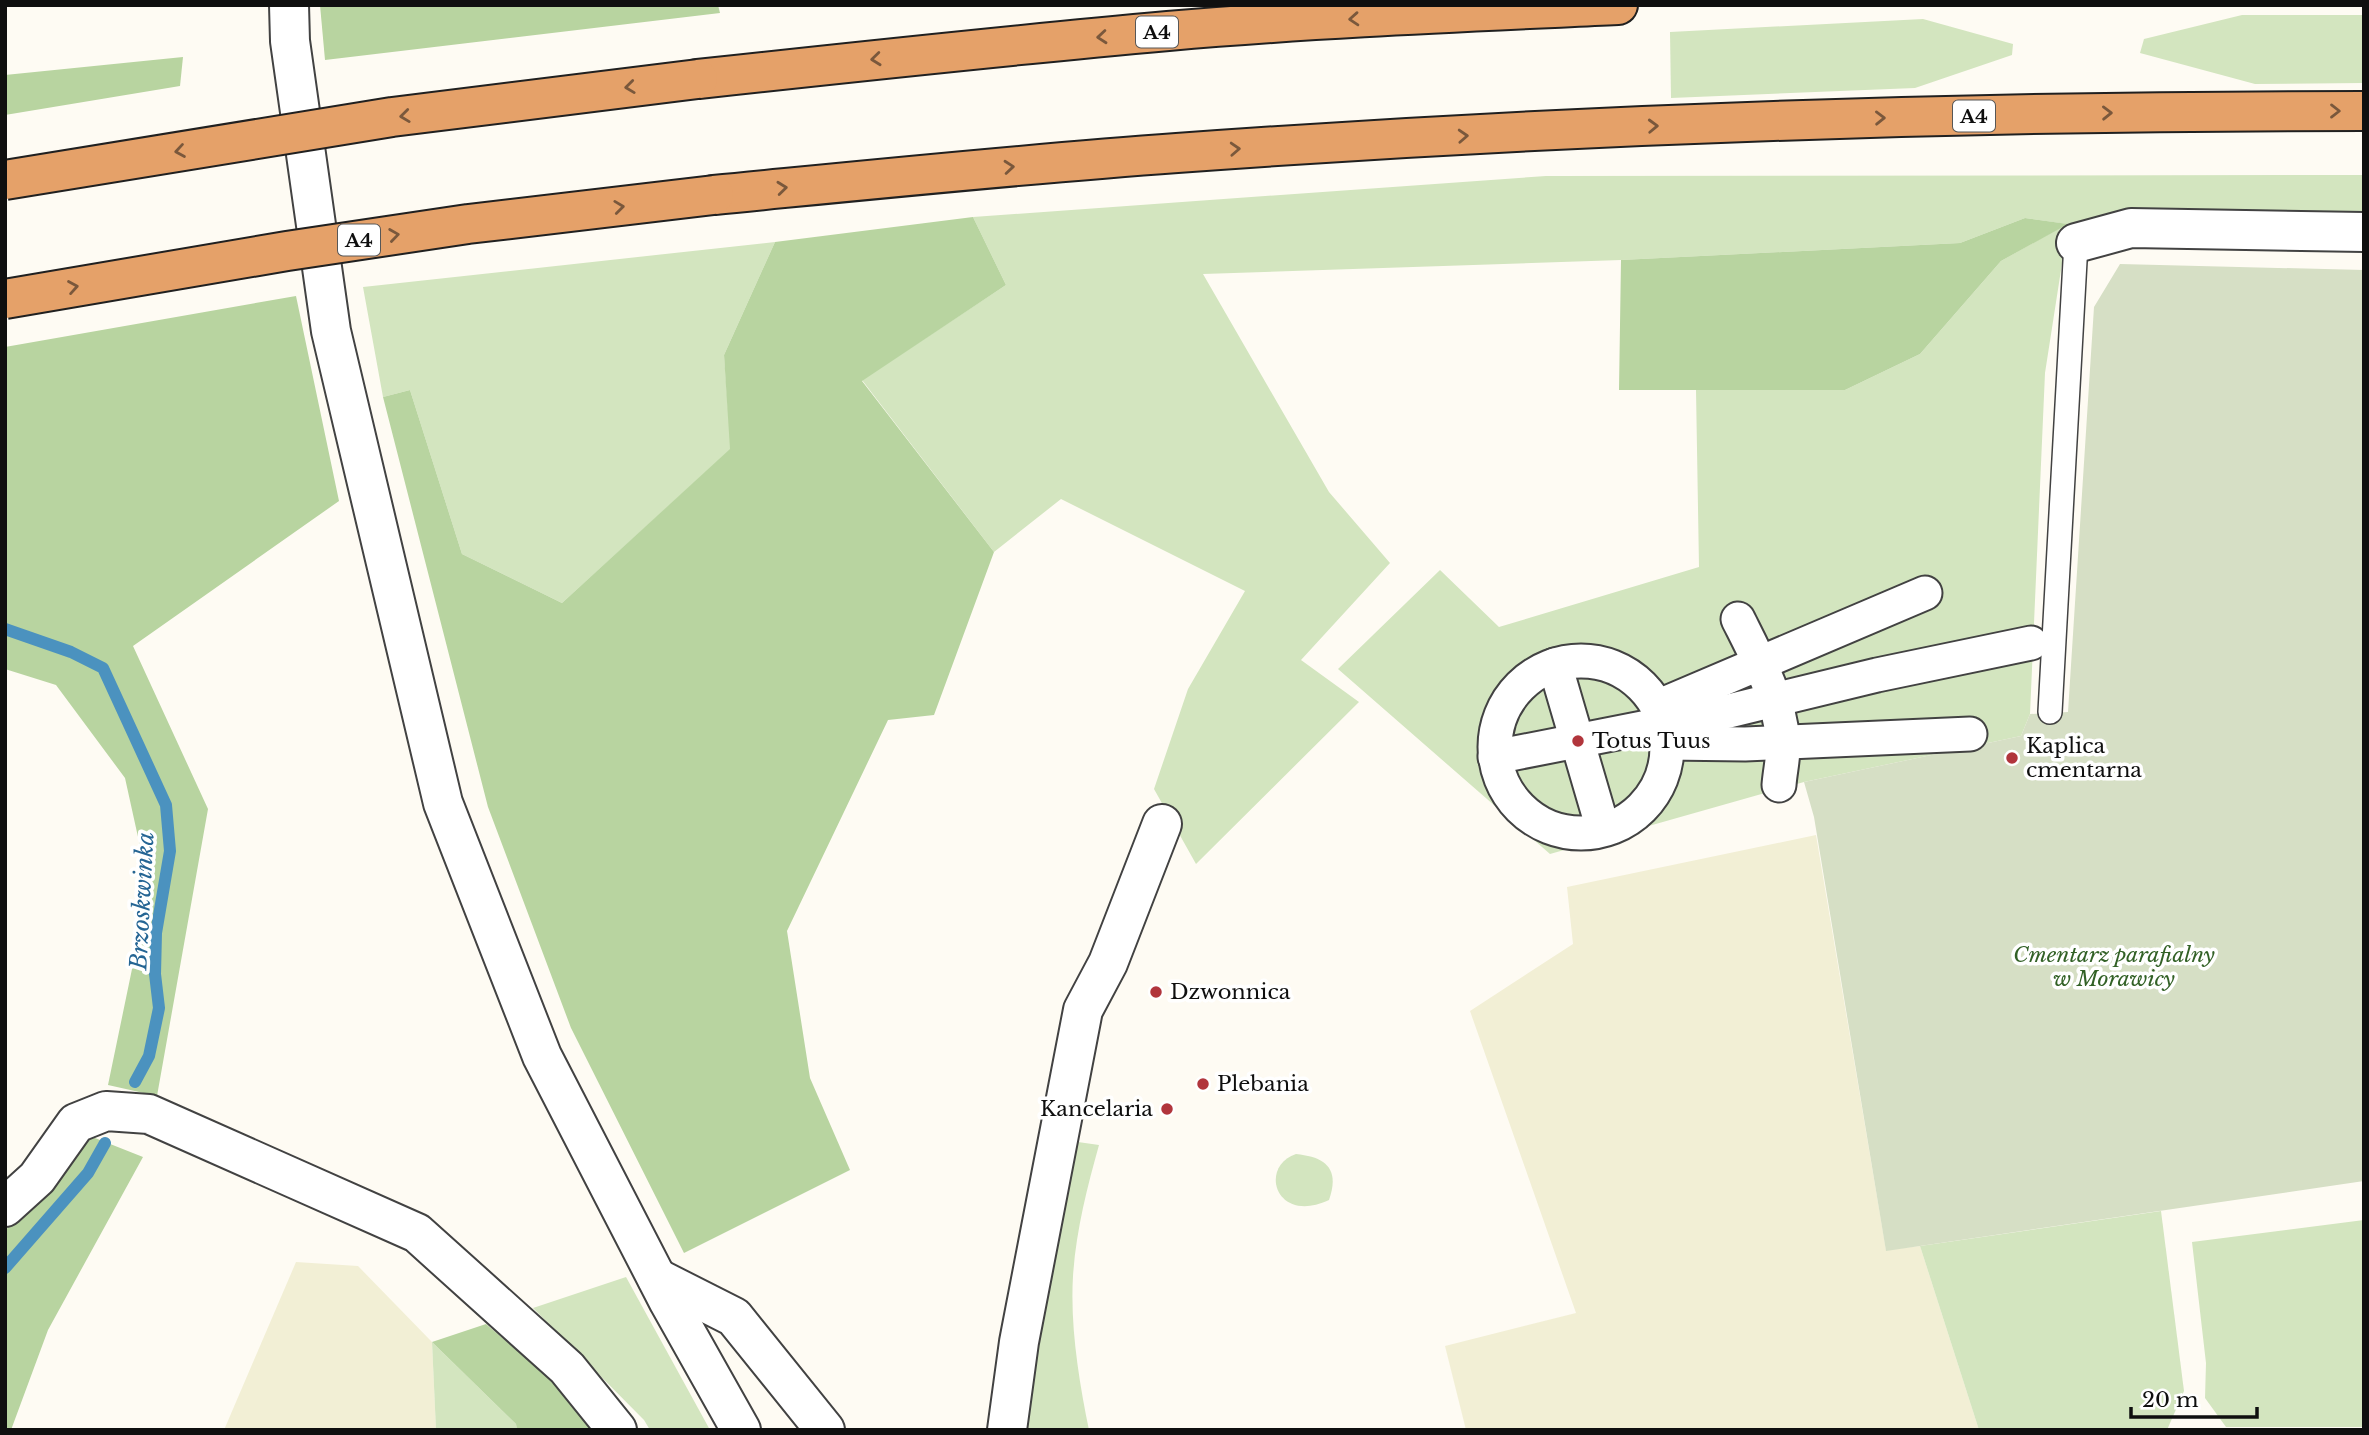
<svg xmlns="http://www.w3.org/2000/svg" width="2369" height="1435" font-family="'Libre Baskerville',serif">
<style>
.farmland{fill:#f2efd5}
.green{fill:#d3e5bf}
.forest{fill:#b8d4a0}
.cemetery{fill:#d6dfc5}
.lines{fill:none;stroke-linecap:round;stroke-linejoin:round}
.stream{stroke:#4b92bf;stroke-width:12}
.service-casing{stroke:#424242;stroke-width:26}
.pedestrian-casing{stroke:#424242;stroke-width:37}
.minor-casing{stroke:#424242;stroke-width:42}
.tertiary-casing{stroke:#424242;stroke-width:42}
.motorway-casing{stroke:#202020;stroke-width:42}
.service{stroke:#fff;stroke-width:23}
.pedestrian{stroke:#fff;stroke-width:33}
.minor{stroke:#fff;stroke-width:38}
.tertiary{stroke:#fff;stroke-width:38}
.motorway{stroke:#e5a169;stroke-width:38}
.motorway-bridge-casing{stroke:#202020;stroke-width:42;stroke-linecap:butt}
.motorway-bridge{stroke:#e5a169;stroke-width:38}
.oneway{stroke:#7a583c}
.poi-dot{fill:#b1353c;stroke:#fff;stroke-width:2.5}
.labels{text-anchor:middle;stroke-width:7;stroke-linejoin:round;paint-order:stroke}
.shield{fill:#fff;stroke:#575757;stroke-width:2}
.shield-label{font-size:19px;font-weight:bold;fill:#0f0f0f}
.poi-label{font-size:21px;fill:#0f0f0f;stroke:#fff;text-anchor:start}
.park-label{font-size:21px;font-style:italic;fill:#326126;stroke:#fff}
.water-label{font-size:23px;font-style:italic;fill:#256594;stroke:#fff}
</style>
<rect width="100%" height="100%" fill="#fefbf3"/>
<g class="farmland">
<polygon points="1816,835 1886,1250 1920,1246 1979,1430 1466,1430 1445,1346 1576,1313 1470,1011 1573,944 1567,887"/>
<polygon points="296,1262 358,1266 432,1342 436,1430 224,1430"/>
</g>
<g class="green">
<polygon points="2242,15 2364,15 2364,83 2255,84 2140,53 2144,39"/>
<polygon points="1923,19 2013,44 2012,55 1915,88 1671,98 1670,32"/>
<polygon points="2364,175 2364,223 2068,225 2045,373 2030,714 2021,736 1804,782 1550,854 1338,669 1440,570 1499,627 1699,567 1696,390 1845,390 1920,354 2001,261 2067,224 2025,218 1960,243 1621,260 1203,274 1329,492 1390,563 1301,660 1359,702 1196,864 1154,789 1188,689 1245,591 1061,499 994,552 862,380 1006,285 973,217 1546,176"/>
<polygon points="775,242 724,355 731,449 562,603 462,554 410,390 383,397 363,287"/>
<path d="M 1078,1142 L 1099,1145 C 1087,1188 1076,1231 1073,1276 C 1070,1326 1079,1381 1089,1430 L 1023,1430 L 1042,1295 Z"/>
<path d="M 1296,1154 C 1326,1157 1340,1169 1329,1200 C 1276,1225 1258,1167 1296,1154 Z"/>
<polygon points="2161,1211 2184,1391 2167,1430 1979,1430 1920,1246"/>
<polygon points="2364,1220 2364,1427 2226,1427 2205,1398 2206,1363 2192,1242"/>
<polygon points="626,1277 710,1430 650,1430 644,1420 533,1308"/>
<polygon points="432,1342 516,1424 517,1430 436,1430"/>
</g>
<g class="forest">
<polygon points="320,5 718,5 720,13 325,60"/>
<polygon points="183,57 180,86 5,115 5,75"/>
<polygon points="973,217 1006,285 862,381 994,552 934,715 888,720 787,931 810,1078 850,1170 684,1253 571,1028 488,807 383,397 410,390 462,554 562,603 730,449 724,355 775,242"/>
<polygon points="2025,218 2068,224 2001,261 1920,354 1845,390 1619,390 1621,260 1960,243"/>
<polygon points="296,296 339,501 133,646 208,809 157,1096 108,1085 149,887 125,778 56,685 5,669 5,347"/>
<polygon points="90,1136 143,1157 48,1330 11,1430 5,1430 5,1231 64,1161"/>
<polygon points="486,1324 568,1394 597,1430 517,1430 516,1424 432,1342"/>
</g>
<polygon class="cemetery" points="2120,264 2364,270 2364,1181 1886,1251 1814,817 1804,782 2021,736 2030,714 2068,712 2094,307"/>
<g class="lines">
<g class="stream">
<polyline points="5,629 71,652 103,668 166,805 170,851 156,933 155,974 159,1008 149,1056 135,1082"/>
<polyline points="5,1268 88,1173 105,1143"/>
</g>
<g class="service-casing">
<polyline id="service" points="2050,712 2076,243"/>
</g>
<g class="pedestrian-casing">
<g id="pedestrian">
<path d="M 1738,619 C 1757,657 1780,699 1783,742 C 1784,755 1780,771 1779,785"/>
<circle cx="1581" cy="747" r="86"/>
<polyline points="1555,665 1603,829"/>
<polyline points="1657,707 1925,593"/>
<polyline points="1666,743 1745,744 1970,734"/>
<polyline points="1495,757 1729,711 1877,675 2031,643"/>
</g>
</g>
<g class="minor-casing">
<g id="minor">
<polyline points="2076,243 2131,228 2364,232"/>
<polyline points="5,1207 37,1178 76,1123 106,1111 149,1114 417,1233 567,1368 617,1430"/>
<polyline points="657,1278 734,1317 825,1430"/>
<polyline points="1007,1430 1019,1342 1083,1010 1108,963 1162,824"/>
</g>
</g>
<g class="tertiary-casing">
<polyline id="tertiary" points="289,5 290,41 331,331 443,803 542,1056 669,1302 741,1430"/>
</g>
<g class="motorway-casing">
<g id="motorway">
<path d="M 698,79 C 854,62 1011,45 1168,31 C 1317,18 1468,12 1618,5"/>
<path d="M 714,195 C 868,180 1023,164 1177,153 C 1572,124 1968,111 2364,111"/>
</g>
</g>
<use href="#service" class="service"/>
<use href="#pedestrian" class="pedestrian"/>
<use href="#minor" class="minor"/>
<use href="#tertiary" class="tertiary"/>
<use href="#motorway" class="motorway"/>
<g class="motorway-bridge-casing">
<g id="motorway-bridge">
<polyline points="5,180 392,117 698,79"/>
<polyline points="5,299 287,251 468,224 714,195"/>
</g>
</g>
<use href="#motorway-bridge" class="motorway-bridge"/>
</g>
<defs><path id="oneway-chevron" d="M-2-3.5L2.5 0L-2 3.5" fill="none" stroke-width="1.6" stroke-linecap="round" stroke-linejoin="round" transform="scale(1.75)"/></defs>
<g class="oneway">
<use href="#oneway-chevron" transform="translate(1354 19) rotate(176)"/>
<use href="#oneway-chevron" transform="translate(1102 37) rotate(175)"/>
<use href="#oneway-chevron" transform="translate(876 59) rotate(174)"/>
<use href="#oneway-chevron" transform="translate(630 87) rotate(173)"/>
<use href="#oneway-chevron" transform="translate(2335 111)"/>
<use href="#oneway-chevron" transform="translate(2107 113) rotate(-1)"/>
<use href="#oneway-chevron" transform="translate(405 116) rotate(173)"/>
<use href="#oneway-chevron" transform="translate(1880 118) rotate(-1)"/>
<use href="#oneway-chevron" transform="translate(1653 126) rotate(-2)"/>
<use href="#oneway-chevron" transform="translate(1463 136) rotate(-3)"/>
<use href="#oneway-chevron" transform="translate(1235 149) rotate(-3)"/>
<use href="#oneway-chevron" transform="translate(180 151) rotate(171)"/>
<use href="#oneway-chevron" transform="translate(1009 167) rotate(-5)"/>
<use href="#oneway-chevron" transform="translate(782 188) rotate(-6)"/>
<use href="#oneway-chevron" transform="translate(619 207) rotate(-7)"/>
<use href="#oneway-chevron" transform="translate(394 235) rotate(-8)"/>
<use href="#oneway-chevron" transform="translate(73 287) rotate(-10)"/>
</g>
<g class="poi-dot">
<circle cx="1578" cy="741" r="7"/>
<circle cx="2012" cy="758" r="7"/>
<circle cx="1156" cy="992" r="7"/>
<circle cx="1203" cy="1084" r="7"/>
<circle cx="1167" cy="1109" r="7"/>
</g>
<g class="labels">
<g class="shield">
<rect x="1136" y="16.5" width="42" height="31" rx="5"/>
<rect x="1953" y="100.5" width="42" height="31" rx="5"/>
<rect x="338" y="224.5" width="42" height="31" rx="5"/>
</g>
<g class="shield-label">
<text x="1157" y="39">A4</text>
<text x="1974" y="123">A4</text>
<text x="359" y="247">A4</text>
</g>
<g class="poi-label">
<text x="1592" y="748">Totus Tuus</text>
<text x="2026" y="753">Kaplica<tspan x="2026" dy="24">cmentarna</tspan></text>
<text x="1170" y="999">Dzwonnica</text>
<text x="1217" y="1091">Plebania</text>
<text x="1153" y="1116" text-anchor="end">Kancelaria</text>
</g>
<g class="park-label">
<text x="2114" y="962">Cmentarz parafialny<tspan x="2114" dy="24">w Morawicy</tspan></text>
</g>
<g class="water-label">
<text transform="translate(142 901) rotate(-87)" y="8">Brzoskwinka</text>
</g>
</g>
<rect width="2369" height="1435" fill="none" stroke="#0f0f0f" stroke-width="14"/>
<path d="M2131 1407v10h126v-10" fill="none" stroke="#0f0f0f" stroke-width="3.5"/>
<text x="2142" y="1407" font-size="21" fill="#0f0f0f" stroke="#ffffff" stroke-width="5" paint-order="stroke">20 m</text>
</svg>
